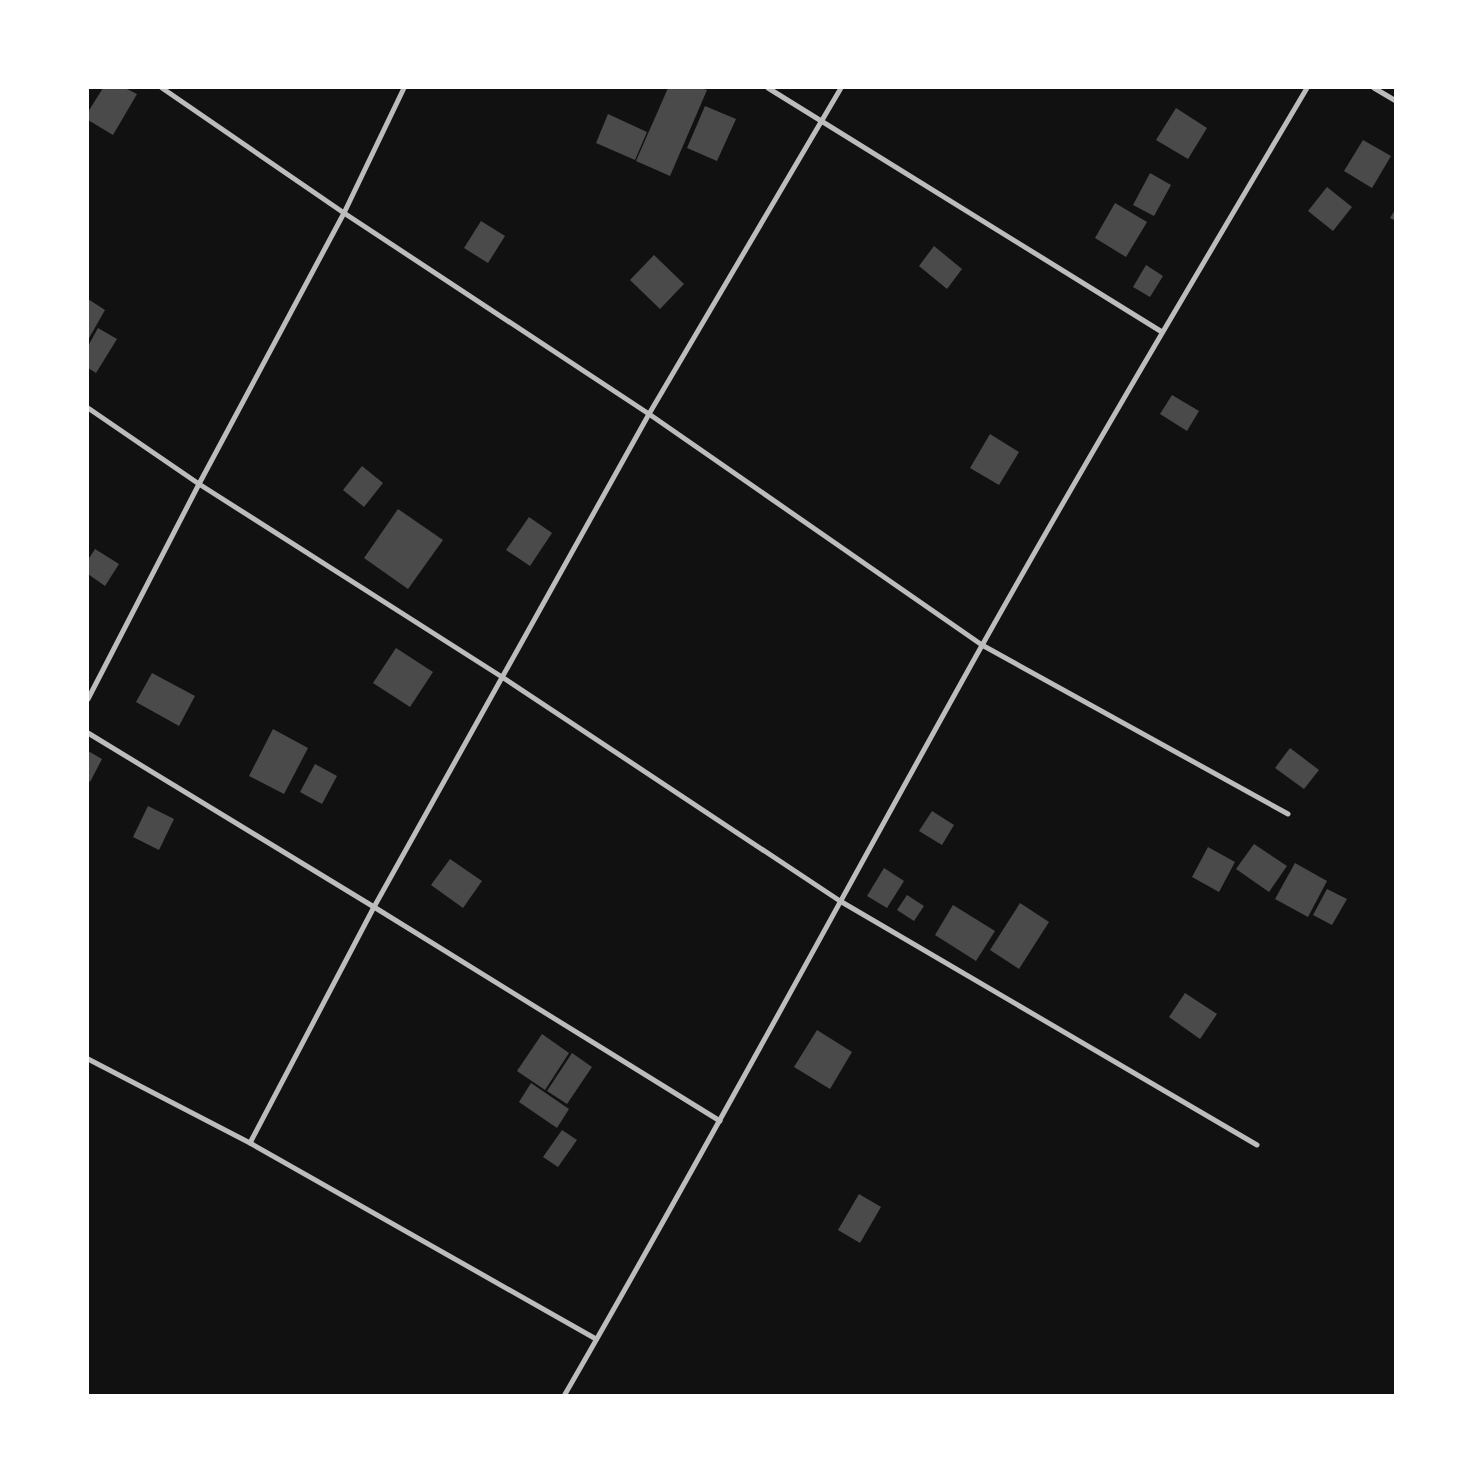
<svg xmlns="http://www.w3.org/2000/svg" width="1483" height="1483" font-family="Mulish,sans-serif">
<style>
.building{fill:#4a4a4a}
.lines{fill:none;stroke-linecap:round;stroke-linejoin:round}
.minor{stroke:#bcbcbc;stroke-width:5}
</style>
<rect width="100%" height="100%" fill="#111"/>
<g class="building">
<polygon points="103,88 125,88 137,94 113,135 88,120 88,112"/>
<polygon points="668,88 701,88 707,90 670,176 636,161"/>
<polygon points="705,106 736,119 717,161 687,148"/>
<polygon points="1176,108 1207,128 1188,159 1156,140"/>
<polygon points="608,114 647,132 635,160 596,143"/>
<polygon points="1363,140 1391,156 1372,188 1344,171"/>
<polygon points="1150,173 1171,185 1154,216 1133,205"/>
<polygon points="1327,187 1352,207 1333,231 1308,211"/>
<polygon points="1115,203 1147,222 1126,257 1095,238"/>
<polygon points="1396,208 1396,221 1390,218"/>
<polygon points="481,221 505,236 488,263 464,248"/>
<polygon points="934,246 962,269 947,289 919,266"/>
<polygon points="654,255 684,284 660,309 630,280"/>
<polygon points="1146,265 1163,276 1150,297 1133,287"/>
<polygon points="88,299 105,310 88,340"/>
<polygon points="98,328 117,339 96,373 88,368 88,346"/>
<polygon points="1172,395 1199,411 1187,431 1160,414"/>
<polygon points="990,434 1019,452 999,485 970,468"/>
<polygon points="362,466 383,483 364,507 343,490"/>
<polygon points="398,509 443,540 408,589 364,558"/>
<polygon points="529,517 552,533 530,566 506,550"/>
<polygon points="95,549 119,564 105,586 88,574 88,560"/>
<polygon points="396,648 433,672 410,707 373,683"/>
<polygon points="152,673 195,696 179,726 136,702"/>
<polygon points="273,729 308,748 284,794 249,776"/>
<polygon points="1290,748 1319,770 1304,789 1275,768"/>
<polygon points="88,751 102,759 90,782 88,780"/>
<polygon points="315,764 337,776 322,804 300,792"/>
<polygon points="148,806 174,819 159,850 133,837"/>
<polygon points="932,811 954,825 942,845 919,831"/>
<polygon points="1254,844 1287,866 1269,892 1236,869"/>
<polygon points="1208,847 1235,862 1219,892 1192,877"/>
<polygon points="450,859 482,881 463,908 431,885"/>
<polygon points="1295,863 1327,881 1308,917 1275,899"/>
<polygon points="884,868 904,881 887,908 867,896"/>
<polygon points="1327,889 1347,899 1332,925 1313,915"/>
<polygon points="907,895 924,906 914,921 897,910"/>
<polygon points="1020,903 1049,922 1019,969 990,950"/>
<polygon points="953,905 995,931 976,961 935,935"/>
<polygon points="1185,993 1217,1014 1200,1039 1169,1017"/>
<polygon points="817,1030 852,1052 830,1089 794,1067"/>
<polygon points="542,1034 569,1053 545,1090 517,1071"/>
<polygon points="572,1053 592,1067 567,1104 547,1091"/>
<polygon points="531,1083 569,1109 557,1128 519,1102"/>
<polygon points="562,1130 577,1140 558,1167 543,1157"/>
<polygon points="859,1194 881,1207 860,1243 838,1230"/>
</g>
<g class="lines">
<g class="minor">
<polyline points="162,88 344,213 649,414 982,645 1288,814"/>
<polyline points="768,88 1162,332"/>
<polyline points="1374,88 1396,101"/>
<polyline points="88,408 199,484 502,677 840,901 1257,1145"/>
<polyline points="88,699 199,484 344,213 404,88"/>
<polyline points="88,733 374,907 720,1121"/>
<polyline points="88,1059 250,1143 596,1339"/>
<polyline points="250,1143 374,907 649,414 841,88"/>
<path d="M 564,1396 C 707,1149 841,898 980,649 C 1086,460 1197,274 1307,88"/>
</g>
</g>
<rect width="1483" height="1483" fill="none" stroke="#ffffff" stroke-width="178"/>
</svg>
